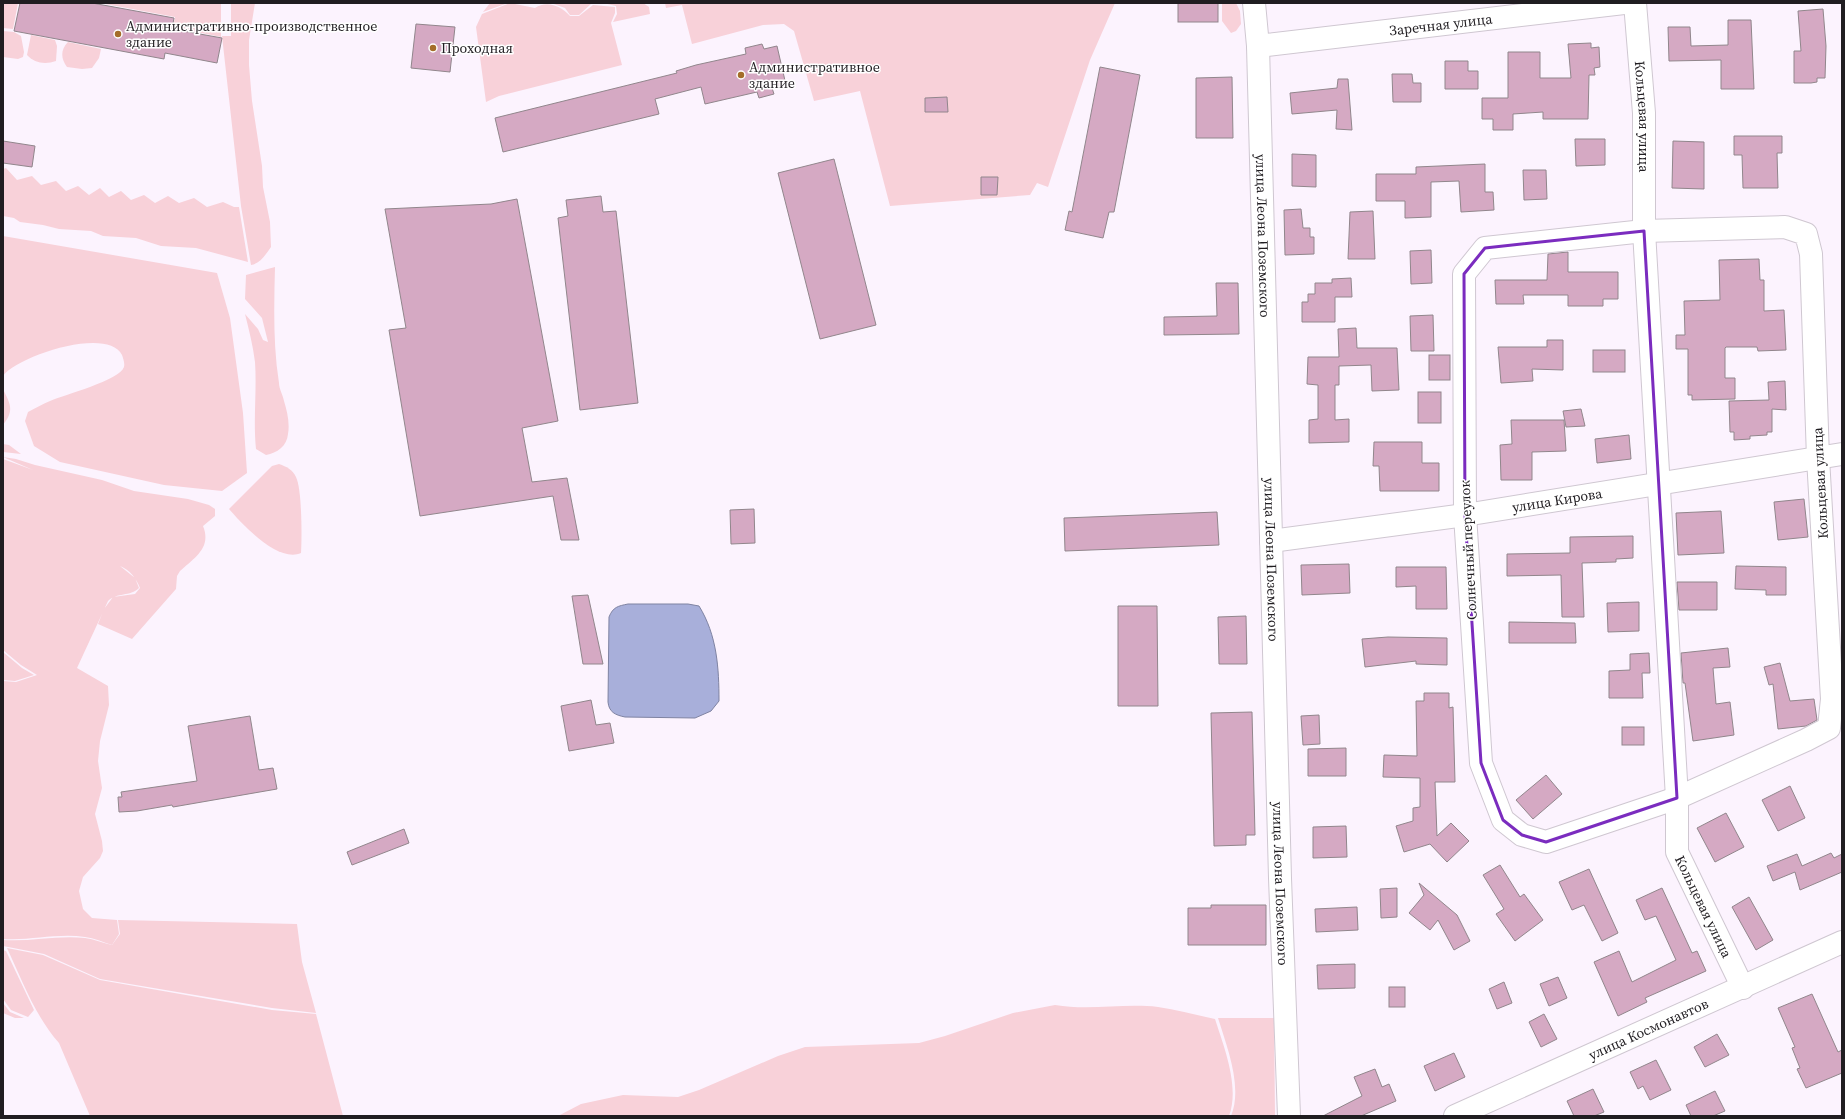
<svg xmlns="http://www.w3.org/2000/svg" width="1845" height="1119" font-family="'Source Serif 4',serif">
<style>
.green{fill:#f8d1d9}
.water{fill:#a8afda;stroke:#7f83a2}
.building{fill:#d5a9c3;stroke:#91868c}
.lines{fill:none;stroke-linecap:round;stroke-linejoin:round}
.minor-casing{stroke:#cfc7d1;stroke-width:24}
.minor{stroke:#fff;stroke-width:22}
.marked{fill:none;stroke:#7b2cbf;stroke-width:3;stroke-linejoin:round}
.poi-dot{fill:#a46d29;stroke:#fff;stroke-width:1.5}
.labels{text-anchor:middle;stroke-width:3;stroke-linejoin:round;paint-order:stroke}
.street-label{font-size:14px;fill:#201d21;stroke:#fff}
.poi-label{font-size:14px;fill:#201d21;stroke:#fff;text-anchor:start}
</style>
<rect width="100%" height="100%" fill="#fcf3fe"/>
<g class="green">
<polygon points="3,3 18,3 13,29 3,28"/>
<polygon points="100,3 221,3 221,37 173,27 175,17"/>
<path d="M 231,3 L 255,3 L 249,40 L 249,65 L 252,101 L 262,166 L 263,187 L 270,222 L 271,247 C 266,254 260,264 251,265 L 241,206 L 222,36 L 231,36 Z"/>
<polygon points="490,3 508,3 483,12"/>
<path d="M 510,3 L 535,8 C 547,0 561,6 570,16 L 579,16 L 593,5 L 615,7 L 615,13 L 611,23 L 622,65 L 499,96 L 486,102 L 476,27 L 482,14 Z"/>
<polygon points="551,3 592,3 579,15 570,15 565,8"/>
<polygon points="603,3 643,3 649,7 650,14 613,22 617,14 616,6"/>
<polygon points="665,3 1115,3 1090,60 1048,187 1037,183 1030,195 890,206 860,91 814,101 794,31 784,24 763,25 692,44 682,5 666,8"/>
<polygon points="1222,3 1236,3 1240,11 1241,24 1236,31 1231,33 1222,21"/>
<polygon points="3,31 14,32 21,36 24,52 23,57 18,59 3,57"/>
<path d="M 31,35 L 55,40 L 57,46 L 56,61 C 45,65 34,63 27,55 Z"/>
<path d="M 68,42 L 101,49 L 99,58 L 92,68 L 82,69 L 67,67 C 61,59 60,50 68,42 Z"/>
<polygon points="6,168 17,180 32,176 41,185 56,181 66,191 78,186 89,195 100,188 109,197 121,191 131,200 144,195 155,203 168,196 179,203 194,198 207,207 223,202 234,207 239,207 248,262 196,248 161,246 136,238 103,236 91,231 59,229 43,225 20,222 14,218 3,216 3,169"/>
<path d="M 3,236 L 217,273 L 230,318 L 243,413 L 247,473 L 222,491 L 164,485 L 60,462 L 34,446 L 25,421 L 28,412 C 36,408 42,404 50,401 C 64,395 120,380 124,367 C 125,363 123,358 122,355 C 108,326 17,356 3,376 Z"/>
<path d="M 275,267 C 274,306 273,345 279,383 C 279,389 283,395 284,401 C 287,411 290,423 288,434 C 287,446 277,453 266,455 L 256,449 C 253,420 257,391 255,362 C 253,346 249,330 245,314 L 258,329 L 263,340 L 268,342 L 262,318 L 245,299 L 246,275 Z"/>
<path d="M 3,389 C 10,404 15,410 3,425 Z"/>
<polygon points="3,444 9,445 21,454 3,452"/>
<path d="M 3,457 L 16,459 L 35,465 L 102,480 L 134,491 L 188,499 L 209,505 L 215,509 L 215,516 L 203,526 C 212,548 194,558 180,571 L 177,576 L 176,589 L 132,639 L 98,624 L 104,609 L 113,597 L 135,594 L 140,588 C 136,578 130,570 120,566 L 135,578 L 139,588 C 130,597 117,592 108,601 L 77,668 L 108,686 L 109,705 L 100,741 L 98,761 L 102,788 L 95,814 L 102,841 L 103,851 L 100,858 L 83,877 L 79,891 L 83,909 L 92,918 L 117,920 L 119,934 L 112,945 C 103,942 94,938 85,937 C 57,933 30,941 3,939 L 3,681 L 16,682 L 37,675 L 21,665 L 3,650 L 3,459 L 33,470 L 47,479 L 33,470 Z"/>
<path d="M 279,464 C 287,467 292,469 296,477 C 302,489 302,538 301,553 C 278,563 243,525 229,509 L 272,466 Z"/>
<polygon points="3,652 22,668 34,675 15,681 3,680"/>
<path d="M 118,920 L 297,924 L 302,962 L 316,1013 L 272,1008 L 100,979 L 44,954 L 3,946 L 3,940 C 30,942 57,935 85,938 C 94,939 103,943 112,945 L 120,934 Z"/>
<path d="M 7,948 L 43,955 L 100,980 L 272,1010 L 316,1014 L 343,1116 L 90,1116 L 59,1043 C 35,1016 22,980 7,948 Z"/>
<polygon points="3,950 6,951 34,1010 28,1017 11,1010 3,999"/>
<polygon points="3,1003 10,1012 24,1018 15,1018 3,1013"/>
<path d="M 1055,1005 C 1089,1011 1124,1003 1158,1007 C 1177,1010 1196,1015 1215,1019 C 1224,1047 1240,1087 1229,1116 L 558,1116 L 581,1104 L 623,1095 L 678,1097 L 699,1090 L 778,1056 L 805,1047 L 919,1043 L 945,1036 L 1013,1013 Z"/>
<path d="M 1218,1018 L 1274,1018 L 1275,1116 L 1231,1116 C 1243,1087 1227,1047 1218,1018 Z"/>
</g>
<path class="water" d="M 628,604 L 688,604 L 699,606 C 717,635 719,668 719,701 L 711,711 L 695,718 L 625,717 C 615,715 609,712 608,702 L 609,617 C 613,607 618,606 628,604 Z"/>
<g class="building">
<polygon points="20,3 92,3 174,18 172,29 222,38 217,63 165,53 164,59 14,31"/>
<rect x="1178" y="3" width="40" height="19"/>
<polygon points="1823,9 1826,46 1825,78 1817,78 1817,82 1811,83 1794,83 1794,51 1801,51 1798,11"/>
<polygon points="1728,20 1751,20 1754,89 1721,89 1721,60 1669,61 1668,27 1690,27 1691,46 1728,45"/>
<polygon points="416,24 455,27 450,72 411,68"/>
<polygon points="1591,43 1591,48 1599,47 1600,67 1594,68 1595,75 1589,75 1588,119 1543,119 1543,112 1513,114 1513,130 1493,130 1493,119 1482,119 1482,98 1508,98 1508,52 1540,52 1540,78 1571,78 1568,44"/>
<polygon points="762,44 764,49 777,46 786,85 772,88 774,94 759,98 757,92 705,104 701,87 655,99 659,114 503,152 495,118 677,73 676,71 696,65 746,54 745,48"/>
<polygon points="1445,61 1468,61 1468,71 1478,71 1478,89 1445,89"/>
<polygon points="1100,67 1140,75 1114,212 1109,212 1103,238 1065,230 1069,211 1072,212"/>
<polygon points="1392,74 1412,74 1413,83 1421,83 1421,102 1393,102"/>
<polygon points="1232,77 1233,138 1196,138 1196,78"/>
<polygon points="1338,79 1348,79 1352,130 1336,129 1337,110 1292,114 1290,93 1337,88"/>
<polygon points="947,97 948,112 925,112 925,98"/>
<polygon points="1734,136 1782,136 1782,153 1777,153 1778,188 1743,188 1742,155 1734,155"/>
<polygon points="1575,139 1605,139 1605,165 1576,166"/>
<polygon points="3,141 35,146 32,167 3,163"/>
<polygon points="1673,141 1704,142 1704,189 1672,188"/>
<polygon points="1292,154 1316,155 1316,187 1292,186"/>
<polygon points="834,159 876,325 820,339 778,173"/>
<polygon points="1485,164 1485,192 1493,192 1494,210 1461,212 1459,181 1431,182 1431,217 1405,218 1405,201 1376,201 1376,174 1416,174 1416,167"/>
<polygon points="1523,170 1546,170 1547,199 1524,200"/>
<polygon points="981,177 998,177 997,195 981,195"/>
<polygon points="601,196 603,212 616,211 638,403 580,410 558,218 568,216 566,200"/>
<polygon points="517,199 558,421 522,428 532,482 567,478 579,540 561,540 553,496 420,516 389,330 406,328 385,209 491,204"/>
<polygon points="1301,209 1303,228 1310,228 1310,237 1314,237 1314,254 1285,255 1284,210"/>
<polygon points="1373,211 1375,259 1348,259 1350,212"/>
<polygon points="1431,250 1432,283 1411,284 1410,251"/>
<polygon points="1568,252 1568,272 1618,272 1618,299 1603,299 1603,306 1568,306 1568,295 1523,295 1524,304 1496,304 1495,280 1547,280 1548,254"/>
<polygon points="1759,259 1760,280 1764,280 1764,311 1784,310 1786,350 1758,351 1757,347 1726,347 1725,348 1725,378 1735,378 1735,399 1692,400 1692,395 1688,395 1688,349 1676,349 1676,335 1685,335 1684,301 1720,300 1719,260"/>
<polygon points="1351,278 1352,297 1335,297 1335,322 1302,322 1302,302 1308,302 1308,294 1315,294 1315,283 1332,283 1332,279"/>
<polygon points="1216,283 1238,283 1239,334 1164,335 1164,317 1217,316"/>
<polygon points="1433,315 1434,351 1411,351 1410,316"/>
<polygon points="1356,328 1357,348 1397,348 1399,390 1372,391 1371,365 1339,366 1339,385 1335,385 1335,420 1349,419 1349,442 1309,443 1309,420 1318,419 1318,385 1307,384 1308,357 1339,357 1338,329"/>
<polygon points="1547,340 1563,340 1563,370 1532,369 1533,381 1501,383 1498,347 1547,347"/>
<rect x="1593" y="350" width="32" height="22"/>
<rect x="1429" y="355" width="21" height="25"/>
<polygon points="1785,381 1786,410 1772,409 1772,432 1767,432 1767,435 1750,436 1750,439 1734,440 1734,432 1730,432 1729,401 1769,400 1768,382"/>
<rect x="1418" y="392" width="23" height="31"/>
<polygon points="1581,409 1585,426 1566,427 1563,411"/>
<polygon points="1511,420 1564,420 1566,451 1532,452 1532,480 1501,480 1500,445 1512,444"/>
<polygon points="1629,435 1631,459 1597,463 1595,439"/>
<polygon points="1374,442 1422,442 1422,463 1439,463 1439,491 1380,491 1379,466 1373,466"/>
<polygon points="1804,499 1808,537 1778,540 1774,502"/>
<polygon points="754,509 755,543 731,544 730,510"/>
<polygon points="1721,511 1724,553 1678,555 1676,513"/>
<polygon points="1217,512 1219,545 1065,551 1064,518"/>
<polygon points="1633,536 1633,558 1616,559 1616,562 1582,563 1584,617 1562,617 1561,575 1507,576 1507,554 1570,553 1570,537"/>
<polygon points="1349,564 1350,593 1302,595 1301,565"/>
<polygon points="1736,566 1786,567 1786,595 1766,595 1766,590 1735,589"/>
<polygon points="1396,567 1446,567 1447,609 1416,609 1416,586 1396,587"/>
<polygon points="1677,582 1717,582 1717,610 1679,610"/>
<polygon points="588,595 603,664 583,664 572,596"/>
<polygon points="1639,602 1639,631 1608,632 1607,603"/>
<polygon points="1118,606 1157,606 1158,706 1118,706"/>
<polygon points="1246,616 1247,664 1219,664 1218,617"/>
<polygon points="1509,622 1575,623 1576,643 1509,643"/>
<polygon points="1388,637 1447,638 1447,665 1416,664 1416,661 1365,667 1362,639"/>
<polygon points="1728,648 1730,667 1713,668 1716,704 1730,702 1734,735 1693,741 1685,683 1683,683 1681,653"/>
<polygon points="1649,653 1650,673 1642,673 1643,698 1609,698 1609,671 1630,670 1630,654"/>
<polygon points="1780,663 1790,701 1814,699 1817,720 1806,726 1778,729 1773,684 1769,685 1764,667"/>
<polygon points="1424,693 1449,693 1449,708 1453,707 1455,782 1435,782 1437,836 1451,823 1469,841 1447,862 1430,844 1404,852 1396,826 1413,821 1413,808 1420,807 1420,778 1383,777 1384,755 1417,756 1416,701 1424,701"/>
<polygon points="591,700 596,725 610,723 614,743 569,751 561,706"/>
<polygon points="1252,712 1255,835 1246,835 1246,845 1214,846 1211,713"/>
<polygon points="1319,715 1320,744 1303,745 1301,716"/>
<polygon points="250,716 259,770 273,768 277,789 173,807 172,805 137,811 119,812 118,797 122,797 121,792 197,781 188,726"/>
<rect x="1622" y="727" width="22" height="18"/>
<polygon points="1346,748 1346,776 1308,776 1308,749"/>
<polygon points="1546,775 1562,794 1533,819 1516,800"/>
<polygon points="1790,786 1805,818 1778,831 1762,800"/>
<polygon points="1726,813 1744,847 1715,862 1697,828"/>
<polygon points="1346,826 1347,857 1313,858 1313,827"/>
<polygon points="404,829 409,843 352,865 347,852"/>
<polygon points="1831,853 1834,858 1842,854 1842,872 1800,890 1795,872 1773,881 1767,866 1797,854 1802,866"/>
<polygon points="1500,865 1520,897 1524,894 1543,920 1515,941 1496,914 1504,909 1483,875"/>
<polygon points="1589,869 1618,933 1602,941 1584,905 1572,910 1559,882"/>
<polygon points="1419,883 1457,915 1470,941 1454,950 1438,920 1430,930 1409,913 1424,895"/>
<polygon points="1397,888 1397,917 1381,918 1380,889"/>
<polygon points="1662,888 1692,953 1697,951 1706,971 1645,998 1647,1002 1618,1016 1594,962 1619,951 1632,982 1676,960 1656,916 1645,920 1636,900"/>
<polygon points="1749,897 1773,940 1756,950 1732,907"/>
<polygon points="1211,905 1266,905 1266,945 1188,945 1188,908 1211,908"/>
<polygon points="1357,907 1358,930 1316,932 1315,909"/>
<polygon points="1355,964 1355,988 1318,989 1317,965"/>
<polygon points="1558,977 1567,998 1549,1006 1540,984"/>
<polygon points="1504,982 1512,1003 1497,1009 1489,989"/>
<rect x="1389" y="987" width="16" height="20"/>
<polygon points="1812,994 1838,1052 1842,1050 1842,1073 1806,1088 1797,1069 1800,1068 1792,1048 1795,1047 1778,1008"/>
<polygon points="1544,1014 1557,1039 1541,1047 1529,1022"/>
<polygon points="1717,1034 1729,1055 1705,1067 1694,1047"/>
<polygon points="1454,1053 1465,1077 1435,1091 1424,1066"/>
<polygon points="1656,1060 1671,1090 1650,1100 1643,1086 1638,1089 1630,1072"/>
<polygon points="1375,1069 1382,1087 1389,1084 1396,1101 1361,1116 1323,1116 1362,1096 1354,1077"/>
<polygon points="1593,1089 1604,1112 1594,1116 1574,1116 1567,1101"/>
<polygon points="1715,1091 1725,1111 1713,1116 1691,1116 1686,1105"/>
</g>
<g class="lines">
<g class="minor-casing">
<g id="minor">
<path id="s1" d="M 1254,3 L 1258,46 L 1280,878 L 1289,1116"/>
<path id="s2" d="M 1635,3 L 1644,113 L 1644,231 L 1677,798 L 1677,852 L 1743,988"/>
<path id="s3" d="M 1258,46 L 1624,3"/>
<polygon points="1785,227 1806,234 1811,254 1818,458 1832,699 1829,728 1806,740 1677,798 1546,842 1522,835 1503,820 1481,763 1465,515 1464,274 1485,248 1644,231"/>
<path id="s4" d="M 1271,541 L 1465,515 L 1842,454"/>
<path id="s5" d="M 1455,1116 L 1842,942"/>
</g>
</g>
<use href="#minor" class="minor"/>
</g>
<path class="marked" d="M 1644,231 L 1677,798 L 1546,842 L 1522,835 L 1503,820 L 1481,763 L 1465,515 L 1464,274 L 1485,248 Z"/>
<g class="poi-dot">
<circle cx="118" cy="34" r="4"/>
<circle cx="433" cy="48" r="4"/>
<circle cx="741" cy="75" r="4"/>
</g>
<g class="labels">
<g class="street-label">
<text dy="5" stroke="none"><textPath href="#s3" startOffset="184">Заречная улица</textPath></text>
<text dy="5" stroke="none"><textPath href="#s2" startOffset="114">Кольцевая улица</textPath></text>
<text dy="5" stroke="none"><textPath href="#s1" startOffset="233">улица Леона Поземского</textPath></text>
<text transform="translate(1820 483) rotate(-93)" y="5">Кольцевая улица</text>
<text dy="5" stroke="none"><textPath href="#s4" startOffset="289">улица Кирова</textPath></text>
<text transform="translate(1468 550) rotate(-93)" y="5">Солнечный переулок</text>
<text dy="5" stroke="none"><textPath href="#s1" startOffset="557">улица Леона Поземского</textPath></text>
<text dy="5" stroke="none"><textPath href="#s1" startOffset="881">улица Леона Поземского</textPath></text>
<text dy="5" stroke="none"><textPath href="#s2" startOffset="911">Кольцевая улица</textPath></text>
<text dy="5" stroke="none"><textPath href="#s5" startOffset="212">улица Космонавтов</textPath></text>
</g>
<g class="poi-label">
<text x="126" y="31">Административно-производственное<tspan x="126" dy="16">здание</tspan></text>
<text x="441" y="53">Проходная</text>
<text x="749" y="72">Административное<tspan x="749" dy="16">здание</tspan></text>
</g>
</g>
<rect width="1845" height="1119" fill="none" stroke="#201d21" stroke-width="8"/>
</svg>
